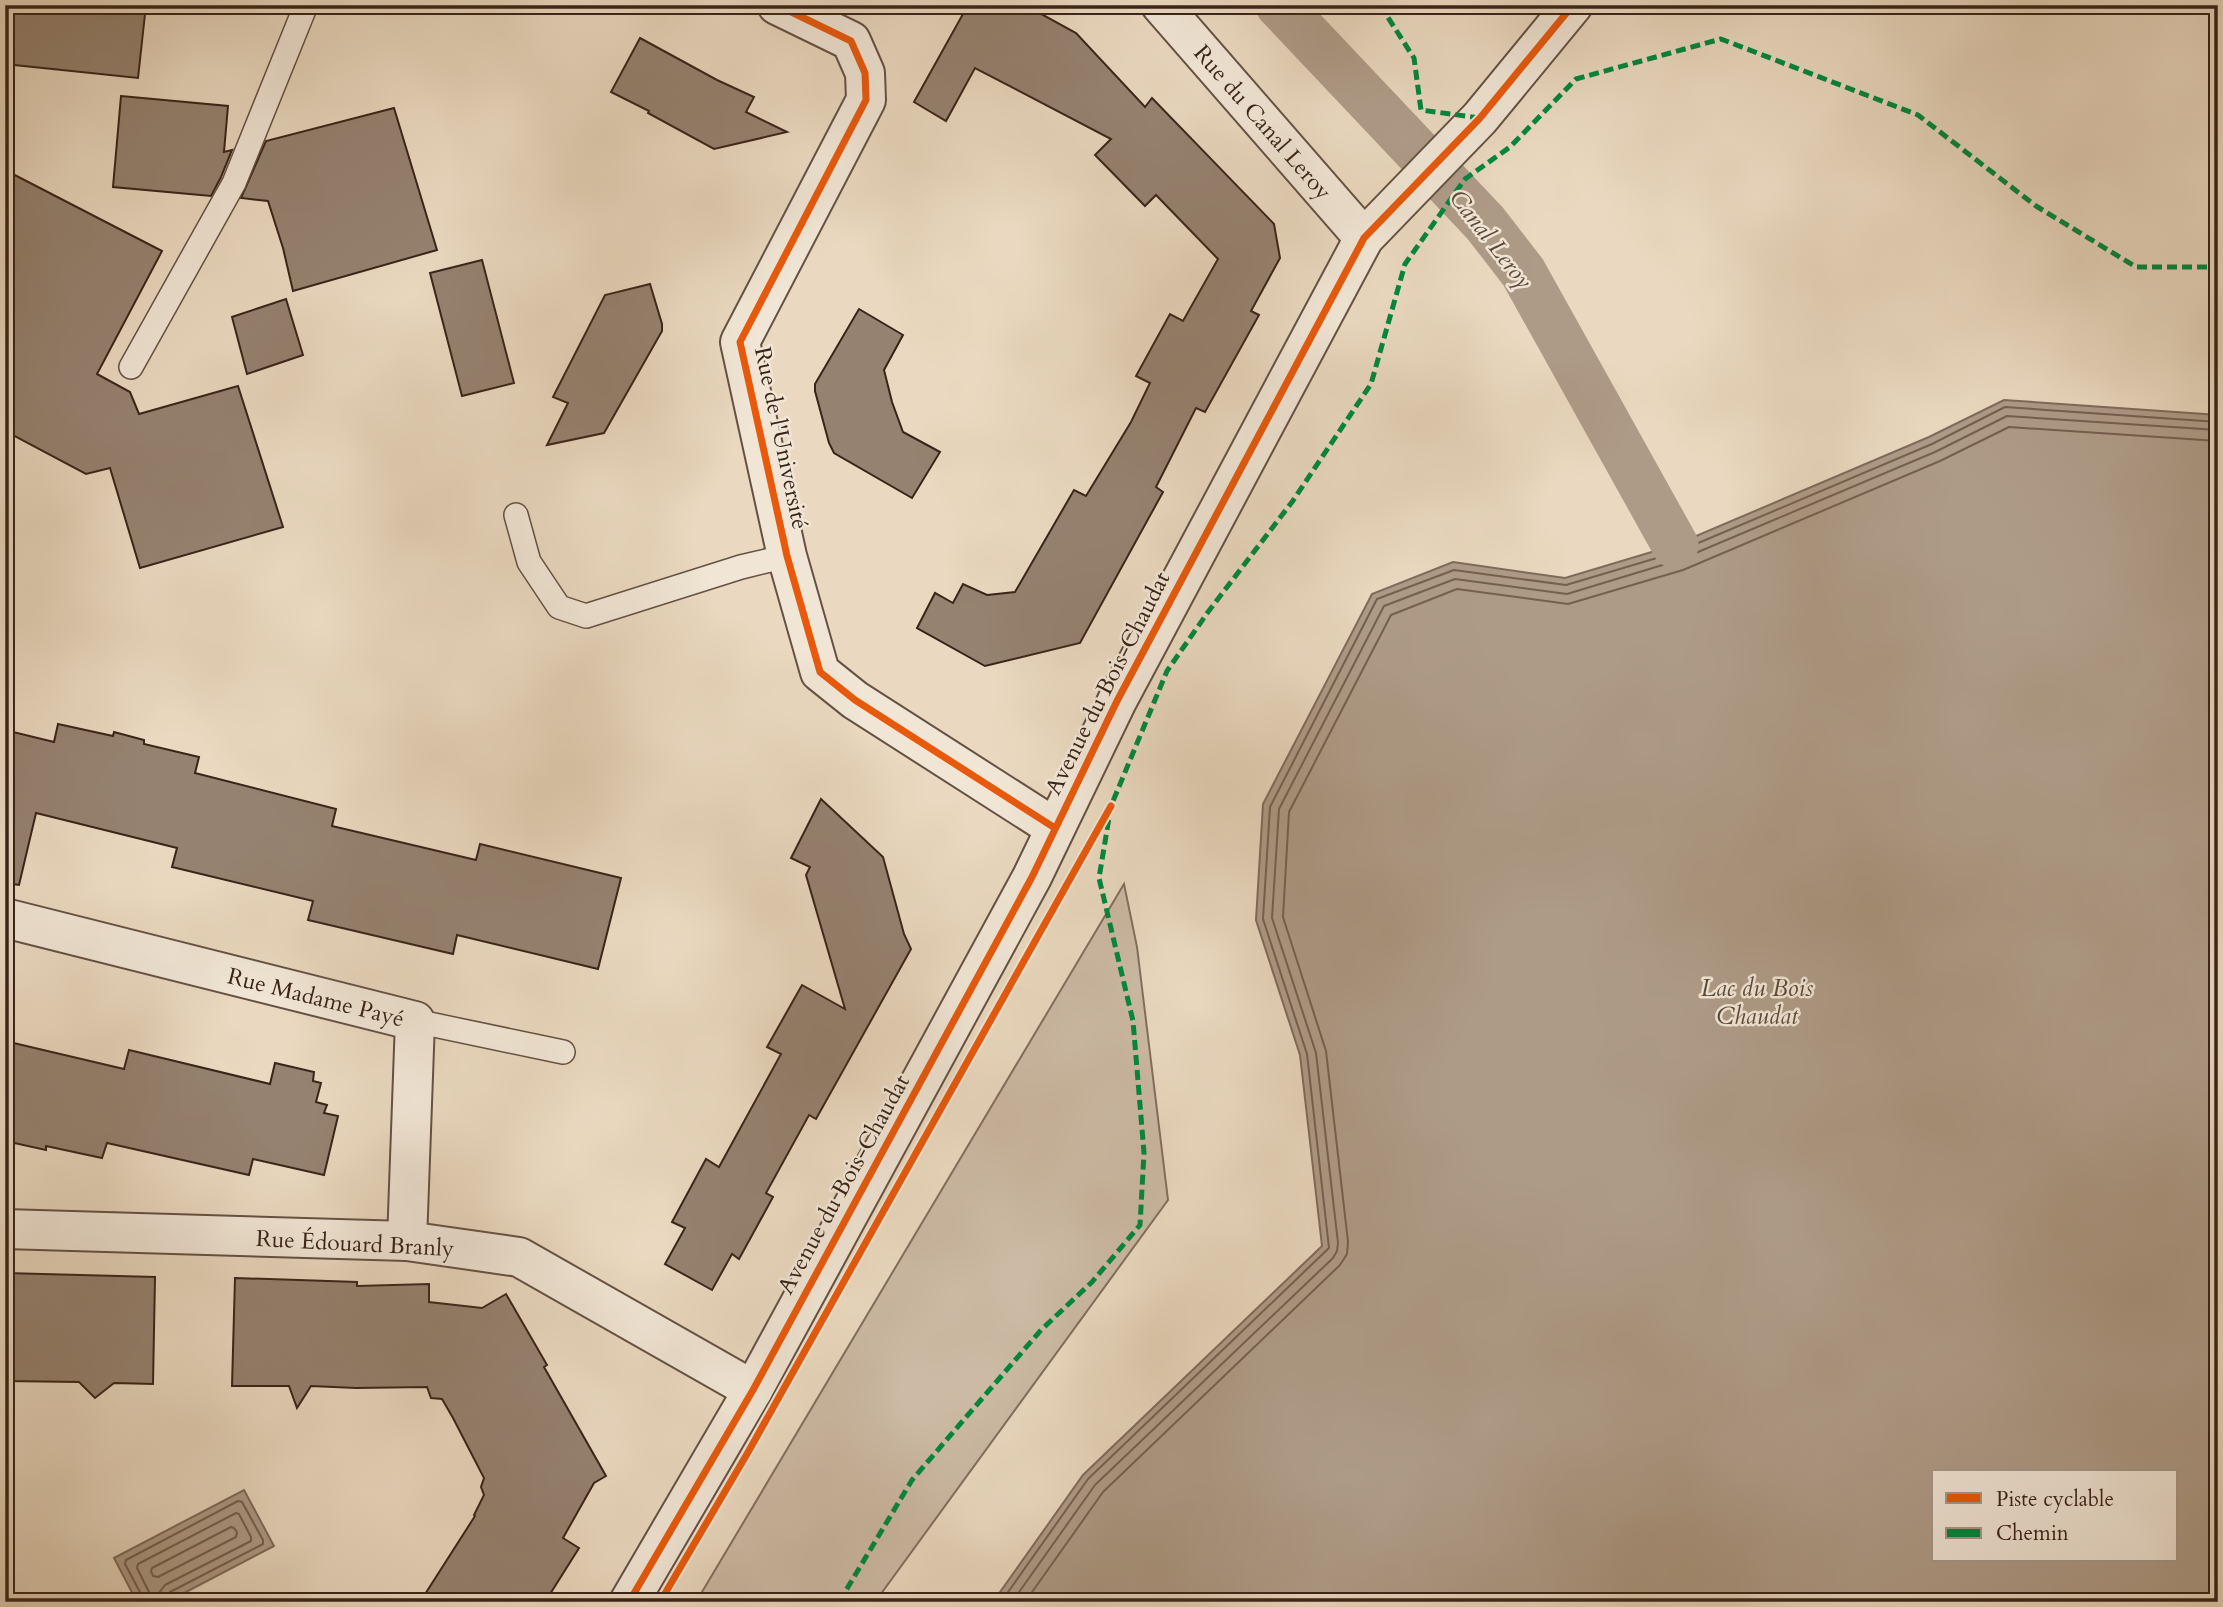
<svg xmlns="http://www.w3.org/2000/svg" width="2223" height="1607" font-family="Cardo,serif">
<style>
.green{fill:#ccbaa4;stroke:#826f5e;stroke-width:2}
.water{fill:#ae9b87;stroke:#7f6b5b;stroke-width:2;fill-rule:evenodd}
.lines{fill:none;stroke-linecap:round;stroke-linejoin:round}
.shore{stroke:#746050;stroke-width:2}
.canal{stroke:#ae9b87;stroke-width:47}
.building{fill:#958270;stroke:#392419;stroke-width:2}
.service-casing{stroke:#655143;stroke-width:26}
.minor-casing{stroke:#655143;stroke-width:42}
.tertiary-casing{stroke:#655143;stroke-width:42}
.service{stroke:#f1e6d6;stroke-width:23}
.minor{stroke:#f1e6d6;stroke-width:38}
.tertiary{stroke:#f1e6d6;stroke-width:38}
.quiet{stroke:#00873e;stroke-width:5;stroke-dasharray:10 5;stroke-linecap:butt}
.cycleway-casing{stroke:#f1e6d6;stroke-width:11}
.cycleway{stroke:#e8590c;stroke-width:7}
.labels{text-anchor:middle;stroke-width:5;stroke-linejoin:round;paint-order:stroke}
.street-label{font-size:23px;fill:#392419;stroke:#f1e6d6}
.water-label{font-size:24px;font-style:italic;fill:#5c483a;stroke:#f1e6d6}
</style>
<rect width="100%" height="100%" fill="#ead9c0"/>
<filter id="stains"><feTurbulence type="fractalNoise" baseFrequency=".00286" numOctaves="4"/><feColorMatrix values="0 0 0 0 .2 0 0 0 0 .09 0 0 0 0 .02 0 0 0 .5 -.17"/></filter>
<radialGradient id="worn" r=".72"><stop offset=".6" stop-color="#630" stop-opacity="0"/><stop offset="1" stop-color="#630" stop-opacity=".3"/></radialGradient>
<polygon class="green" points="1124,884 1137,947 1168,1200 875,1602 696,1602"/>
<g class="water">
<path d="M 2004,400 L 2218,415 L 2218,1602 L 993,1602 L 1083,1475 L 1322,1246 L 1300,1055 L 1256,920 L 1263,804 L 1372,594 L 1453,562 L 1565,578 L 1675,545 L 1929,437 ZM 1934,1472 L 2176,1472 L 2176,1560 L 1934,1560 Z"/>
<polygon points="244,1490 274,1546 167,1602 137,1602 114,1558"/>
</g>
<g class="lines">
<g class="shore">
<polygon points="236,1513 239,1514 251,1537 251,1541 165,1585 156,1597 151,1596 137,1568 138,1564"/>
<polygon points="231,1527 234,1528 237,1532 236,1537 158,1577 153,1576 151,1571 152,1568"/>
<polyline points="142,1602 142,1596 125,1564 126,1560 238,1501 242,1502 263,1540 263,1544 170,1592 166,1596 166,1602"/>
<polyline points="1001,1602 1088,1479 1329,1248 1307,1054 1263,919 1270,807 1377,599 1454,570 1566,585 1677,552 1932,444 2005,407 2218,422"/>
<polyline points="1012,1602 1095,1485 1333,1258 1337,1251 1338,1243 1316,1053 1272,918 1279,809 1384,606 1455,579 1567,594 1679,560 1935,452 2007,416 2218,430"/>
<polyline points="1025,1602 1103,1492 1340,1265 1347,1254 1348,1242 1326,1051 1283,917 1289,812 1391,615 1457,589 1568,604 1683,570 1940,461 2009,427 2218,441"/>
</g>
<polyline class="canal" points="1279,5 1485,223 1523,272 1675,545"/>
</g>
<g class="building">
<polygon points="5,5 146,5 138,78 5,64"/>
<polygon points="968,5 1025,5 1076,33 1145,107 1152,98 1274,224 1280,258 1251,311 1259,315 1205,412 1196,408 1156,487 1163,492 1080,643 985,666 917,628 935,593 953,603 963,584 987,595 1015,592 1074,490 1086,496 1131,422 1150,383 1136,376 1170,314 1183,321 1218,259 1156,195 1145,206 1095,155 1111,139 975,68 946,121 914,102"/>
<polygon points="640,38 717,80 754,97 746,112 787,132 714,149 648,113 649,111 611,92"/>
<polygon points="121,96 228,106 224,152 232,150 221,177 211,196 113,187"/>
<polygon points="394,108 437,250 293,291 283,248 268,201 241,198 266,141"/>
<polygon points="5,170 162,251 97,374 130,392 139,414 238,386 283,527 140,568 110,468 86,474 5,431"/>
<polygon points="482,260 514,383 462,396 430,273"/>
<polygon points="650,284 662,324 662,331 604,433 547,445 568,403 553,397 605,295"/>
<polygon points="286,299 303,355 247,374 232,317"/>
<polygon points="859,309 903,335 884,370 892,402 903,432 940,452 912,498 834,453 829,443 815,391 815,384"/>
<polygon points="58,724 113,736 114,732 144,740 144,744 199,757 195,773 336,809 332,826 476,860 480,844 621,878 598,969 457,935 453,954 308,920 313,901 172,867 177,848 36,813 19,885 5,883 5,730 54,742"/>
<polygon points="821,799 883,857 904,934 911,949 816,1119 809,1115 766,1193 773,1197 739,1259 732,1254 712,1290 665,1264 685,1228 672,1222 706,1159 719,1167 781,1054 767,1047 802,985 845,1009 806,875 810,867 791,858"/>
<polygon points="5,1041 124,1069 129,1050 270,1084 275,1063 314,1072 313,1081 321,1083 316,1102 327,1105 324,1113 338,1116 324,1175 253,1159 249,1175 107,1143 102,1158 46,1146 46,1150 5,1141"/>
<polygon points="5,1273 155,1277 153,1384 114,1383 95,1398 79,1382 5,1381"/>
<polygon points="235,1278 357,1282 357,1286 429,1284 429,1302 482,1308 506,1294 547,1365 544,1367 606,1476 594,1483 563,1538 579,1548 545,1602 420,1602 475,1516 474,1515 484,1495 481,1487 484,1478 453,1418 442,1399 431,1398 427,1387 356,1388 311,1386 297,1408 289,1386 232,1386"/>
</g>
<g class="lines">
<g class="service-casing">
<g id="service">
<polyline points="131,367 234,183 306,5"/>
<polyline points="516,515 529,562 559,607 586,616 741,567 787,556"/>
<polyline points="415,1021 563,1052"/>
</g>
</g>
<g class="minor-casing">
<g id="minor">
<polyline points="777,5 851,41 865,73 866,100 740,342 787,556 820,672 855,700 1055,828"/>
<polyline points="1161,5 1364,238"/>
<polyline points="5,918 415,1021 407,1241"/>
<polyline points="5,1229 407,1241 519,1257 753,1390"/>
</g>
</g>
<g class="tertiary-casing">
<polyline id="tertiary" points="629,1602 753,1390 1032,877 1117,701 1364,238 1480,118 1573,5"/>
</g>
<use href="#service" class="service"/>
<use href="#minor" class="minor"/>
<use href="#tertiary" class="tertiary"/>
<g class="quiet">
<polyline points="1380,5 1414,58 1421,110 1480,118"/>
<polyline points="839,1602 912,1480 1041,1330 1092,1282 1140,1225 1144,1153 1133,1021 1099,878 1111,806 1167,671 1208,612 1292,502 1371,384 1405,264 1465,179 1510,147 1576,79 1721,39 1918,115 2036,206 2136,267 2218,267"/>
</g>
<g class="cycleway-casing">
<g id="cycleway">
<polyline points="777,5 851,41 865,73 866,100 740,342 787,556 820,672 855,700 1055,828"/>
<polyline points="629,1602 753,1390 1032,877 1117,701 1364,238 1480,118 1573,5"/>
<polyline points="660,1602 747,1454 1111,806"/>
</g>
</g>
<use href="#cycleway" class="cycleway"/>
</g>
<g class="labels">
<g class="street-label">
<text transform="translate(1263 122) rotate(49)" y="8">Rue du Canal Leroy</text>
<text transform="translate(782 438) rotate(78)" y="8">Rue de l'Université</text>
<text transform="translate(1107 683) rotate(-63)" y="8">Avenue du Bois-Chaudat</text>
<text transform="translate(316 997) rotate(14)" y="8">Rue Madame Payé</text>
<text transform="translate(843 1184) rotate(-61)" y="8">Avenue du Bois-Chaudat</text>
<text transform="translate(355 1243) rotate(3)" y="8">Rue Édouard Branly</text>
</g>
<g class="water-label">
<text transform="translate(1491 239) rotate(52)" y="8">Canal Leroy</text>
<text x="1757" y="996">Lac du Bois<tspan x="1757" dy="28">Chaudat</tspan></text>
</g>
</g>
<rect width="2223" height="1607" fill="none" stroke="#ead9c0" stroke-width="28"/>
<rect x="7" y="7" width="2209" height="1593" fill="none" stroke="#392419" stroke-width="3.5"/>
<rect x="14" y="14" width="2195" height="1579" fill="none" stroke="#392419" stroke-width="2"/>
<rect x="1932" y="1470" width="245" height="91" fill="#f1e6d6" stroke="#a7988a" stroke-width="2"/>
<rect x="1946" y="1493" width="35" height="10" fill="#e8590c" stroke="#a7988a" stroke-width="2"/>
<text x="1996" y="1506" font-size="21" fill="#392419">Piste cyclable</text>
<rect x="1946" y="1528" width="35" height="10" fill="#00873e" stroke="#a7988a" stroke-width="2"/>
<text x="1996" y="1540" font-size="21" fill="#392419">Chemin</text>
<rect width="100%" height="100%" filter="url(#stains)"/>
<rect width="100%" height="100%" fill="url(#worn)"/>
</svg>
